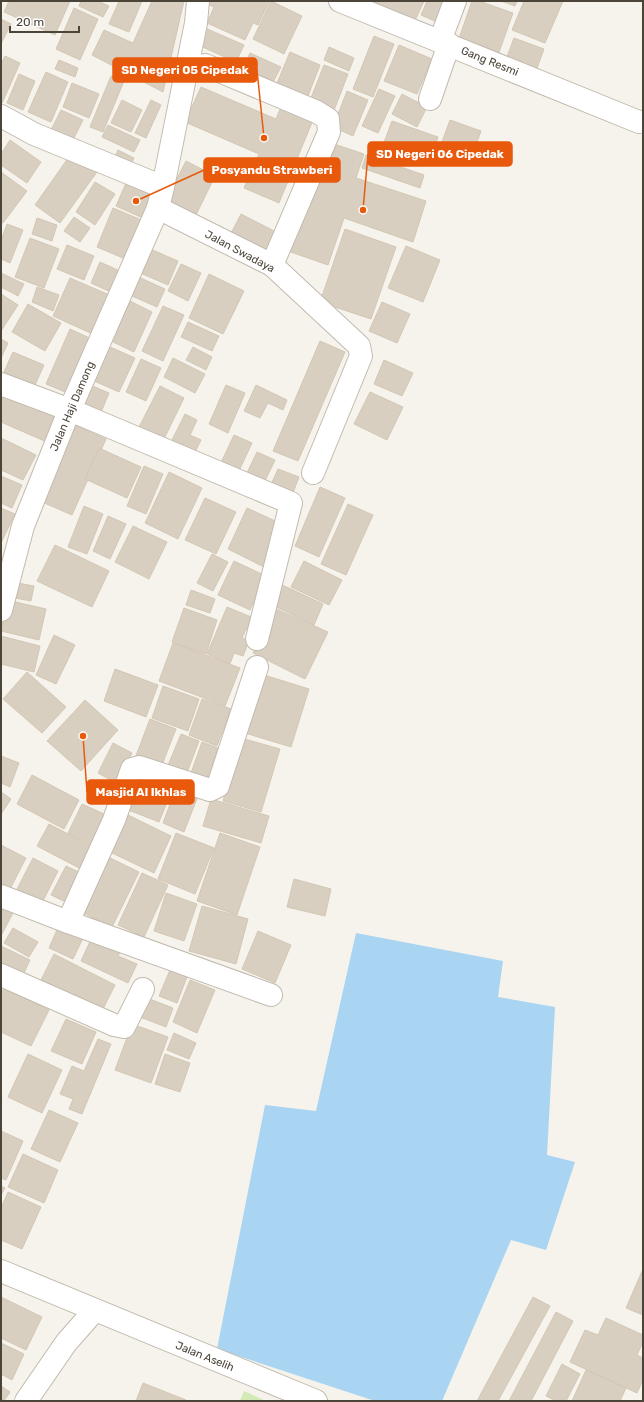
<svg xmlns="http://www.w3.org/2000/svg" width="644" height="1402" font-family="Rubik,sans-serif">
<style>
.green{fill:#d2eab5}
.water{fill:#a9d4f2}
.building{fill:#d8cfc1;stroke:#d3c7b4}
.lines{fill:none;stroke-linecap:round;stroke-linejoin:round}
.minor-casing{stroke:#c2bbae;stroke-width:24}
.minor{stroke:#fff;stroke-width:22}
.labels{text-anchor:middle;stroke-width:3;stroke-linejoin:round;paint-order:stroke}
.street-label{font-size:11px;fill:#4b4439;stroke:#fff}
.leader{fill:none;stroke:#e8590c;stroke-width:1.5}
.callout-dot{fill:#e8590c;stroke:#fff;stroke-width:1.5}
.callout{fill:#e8590c;stroke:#e8590c;stroke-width:1.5}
.callout-label{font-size:12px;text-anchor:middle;font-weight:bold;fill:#fff}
</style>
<rect width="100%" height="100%" fill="#f6f3ec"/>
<polygon class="green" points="244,1391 266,1401 240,1401"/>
<polygon class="water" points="356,933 503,961 498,997 555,1007 547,1155 575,1162 546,1250 511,1240 442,1401 375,1401 217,1349 265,1105 316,1111"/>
<g class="building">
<polygon points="9,1 70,1 55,35 4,12"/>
<polygon points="81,1 98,1 109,6 103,17 79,6"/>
<polygon points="119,1 142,1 129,32 109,24"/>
<polygon points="152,1 184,1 163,92 92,55 104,30 133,43"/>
<polygon points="206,1 267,1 269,2 258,25 253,23 245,40 207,23 214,7 205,3"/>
<polygon points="271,1 302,16 284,54 253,39"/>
<polygon points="371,1 424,1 412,27 368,9"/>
<polygon points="427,1 447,1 437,22 421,15"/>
<polygon points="472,1 479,1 513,13 497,58 457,44"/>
<polygon points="501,1 517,1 515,6"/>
<polygon points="524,1 563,1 545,43 512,30"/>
<polygon points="74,8 98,19 80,60 56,49"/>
<polygon points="1,19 11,24 1,44"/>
<polygon points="205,28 244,45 236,62 198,45"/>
<polygon points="374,36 394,44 373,97 353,89"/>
<polygon points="514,38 544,49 537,68 507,57"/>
<polygon points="399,45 432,59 417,94 384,81"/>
<polygon points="329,47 354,58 349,71 324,60"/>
<polygon points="290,52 320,65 306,101 275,88"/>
<polygon points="250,53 281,67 272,84 242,70"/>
<polygon points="5,56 20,63 2,103 1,64"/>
<polygon points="59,60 78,68 75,77 55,69"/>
<polygon points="324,65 348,74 333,113 309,103"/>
<polygon points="46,72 68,82 51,122 28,112"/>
<polygon points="19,74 35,81 23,110 7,103"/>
<polygon points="111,76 124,81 103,132 90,127"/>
<polygon points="72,83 99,94 89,118 63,107"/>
<polygon points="201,87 276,119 281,107 313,120 279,203 244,188 259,154 185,122"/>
<polygon points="379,89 395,96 378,133 362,126"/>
<polygon points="347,91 368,100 353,136 333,127"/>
<polygon points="402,94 427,107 417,127 392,114"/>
<polygon points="122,100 142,110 131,132 111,123"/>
<polygon points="151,100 161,105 146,138 135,133"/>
<polygon points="61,110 83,120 70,146 48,136"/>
<polygon points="450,120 481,131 473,153 442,142"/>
<polygon points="392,121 438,137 429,162 383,145"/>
<polygon points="108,125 140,140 134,152 102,137"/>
<polygon points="10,140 41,162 27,183 1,165 1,154"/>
<polygon points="325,141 364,154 356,178 426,201 413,242 344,218 328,265 288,251"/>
<polygon points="118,150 134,158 128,172 112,163"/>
<polygon points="71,154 97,172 60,223 35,205"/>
<polygon points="366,155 424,175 420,188 362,168"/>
<polygon points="186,161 215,176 194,219 164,204"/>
<polygon points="1,172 27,191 3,223 1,222"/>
<polygon points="95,182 115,194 95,225 76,212"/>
<polygon points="126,183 155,196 145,219 116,206"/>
<polygon points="113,208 146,222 130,261 97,247"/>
<polygon points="241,214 278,233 266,258 228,239"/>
<polygon points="74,217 90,228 80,242 64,231"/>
<polygon points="37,218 57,225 52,241 32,234"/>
<polygon points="7,224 23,230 10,263 1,259 1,240"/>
<polygon points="345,229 396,247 371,319 320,302"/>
<polygon points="30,238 59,249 44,288 15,277"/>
<polygon points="67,245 94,256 84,280 57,269"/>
<polygon points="406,246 440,260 423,302 388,288"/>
<polygon points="148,248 178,261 168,285 138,272"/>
<polygon points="100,262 122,272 113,293 91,283"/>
<polygon points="181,264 201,273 188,301 168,291"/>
<polygon points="1,273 24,284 18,296 1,287"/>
<polygon points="209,274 244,291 223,334 189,318"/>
<polygon points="134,275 165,289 157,307 125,293"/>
<polygon points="70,278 114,297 97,336 53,316"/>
<polygon points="37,287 59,295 53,311 32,302"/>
<polygon points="1,294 18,305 1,331"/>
<polygon points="130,301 152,312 134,352 111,341"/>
<polygon points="382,302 410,314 397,343 369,331"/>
<polygon points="28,304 61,323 45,351 12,332"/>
<polygon points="163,306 184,315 163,361 142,351"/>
<polygon points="188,322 219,336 212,351 181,337"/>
<polygon points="70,329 94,340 70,394 46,384"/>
<polygon points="1,339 8,343 1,358"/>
<polygon points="320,341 345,352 298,461 273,451"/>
<polygon points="101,343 135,358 119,392 85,377"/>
<polygon points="193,347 212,357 206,370 186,360"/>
<polygon points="13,352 44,365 35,385 4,372"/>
<polygon points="173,358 205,374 195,393 164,377"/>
<polygon points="141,359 161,368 146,401 126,392"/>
<polygon points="384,360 413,373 402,396 374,384"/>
<polygon points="88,384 109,393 99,417 77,408"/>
<polygon points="226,385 245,393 228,433 209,424"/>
<polygon points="256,385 287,400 283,410 268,403 260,418 244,411"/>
<polygon points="160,386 184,398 163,441 138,429"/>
<polygon points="1,391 60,418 49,443 1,422"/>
<polygon points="370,392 403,407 387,440 354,424"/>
<polygon points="185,414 197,420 190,435 201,440 193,456 168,448"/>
<polygon points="75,425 106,439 72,515 42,502"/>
<polygon points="234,435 252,443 237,475 219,467"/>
<polygon points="1,438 36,455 23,480 1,470"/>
<polygon points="99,448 141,467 127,498 85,479"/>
<polygon points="257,452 275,460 263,485 245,477"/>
<polygon points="144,466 163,474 146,514 127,506"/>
<polygon points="278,469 299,477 291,498 269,489"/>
<polygon points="169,472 202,488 178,539 145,523"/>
<polygon points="1,476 22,485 12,508 1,503"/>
<polygon points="320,487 345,498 319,557 295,546"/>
<polygon points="205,498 236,512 216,554 185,540"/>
<polygon points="348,504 373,515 346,575 321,564"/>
<polygon points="84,506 103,514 87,554 68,547"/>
<polygon points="1,508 15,514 1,543"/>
<polygon points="247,508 284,525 264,567 228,549"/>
<polygon points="108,516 126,524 110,559 93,551"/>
<polygon points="133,526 167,542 149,579 115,562"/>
<polygon points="55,545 109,571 92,607 37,581"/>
<polygon points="212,554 228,562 213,591 197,583"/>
<polygon points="234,561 266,576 250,610 218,595"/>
<polygon points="304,561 342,580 329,605 291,587"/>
<polygon points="12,582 34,586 31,601 10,597"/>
<polygon points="278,583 323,604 314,625 268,603"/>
<polygon points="191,590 215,599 210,613 186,605"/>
<polygon points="7,600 46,609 39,640 1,631"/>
<polygon points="227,607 256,619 251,630 246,629 242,638 249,641 243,656 234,653 230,664 207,654"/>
<polygon points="184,608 217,620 206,654 172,642"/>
<polygon points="274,608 328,632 305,679 253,653"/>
<polygon points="54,635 75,645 56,684 36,675"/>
<polygon points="1,636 40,646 34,672 1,664"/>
<polygon points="173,643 240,668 225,706 159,681"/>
<polygon points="115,669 158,685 146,717 104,701"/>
<polygon points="27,672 66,707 42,733 3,699"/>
<polygon points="264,675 309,689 291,747 245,733"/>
<polygon points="163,686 199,699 188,731 152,718"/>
<polygon points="202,699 231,709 217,746 189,735"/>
<polygon points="85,700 118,730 81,771 47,741"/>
<polygon points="150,719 176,729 160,770 134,761"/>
<polygon points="181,734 199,741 185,778 166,770"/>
<polygon points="241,738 280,749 261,812 223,801"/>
<polygon points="202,742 218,748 207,779 191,773"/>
<polygon points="113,743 132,753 116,783 98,773"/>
<polygon points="1,756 19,763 10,787 1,783"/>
<polygon points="141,772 174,785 159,822 126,809"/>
<polygon points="32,775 79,800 64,829 17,804"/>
<polygon points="176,788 198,796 184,832 163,823"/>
<polygon points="1,792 11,799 1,814"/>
<polygon points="211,799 269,816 261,843 203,826"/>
<polygon points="82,804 113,818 98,848 68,833"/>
<polygon points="128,815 171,836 154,873 110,852"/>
<polygon points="49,824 93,847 81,869 37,846"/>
<polygon points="176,833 214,848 195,894 158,879"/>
<polygon points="220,833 260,847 237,915 197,901"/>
<polygon points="1,845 26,858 9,891 1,887"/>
<polygon points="106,856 139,872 112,927 79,911"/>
<polygon points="33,858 58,871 39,909 13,897"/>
<polygon points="66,866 83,874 68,903 51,895"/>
<polygon points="142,873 168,885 144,937 118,925"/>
<polygon points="294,879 331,889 325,916 287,907"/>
<polygon points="166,893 197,904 184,941 154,931"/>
<polygon points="202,906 248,919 236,964 189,951"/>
<polygon points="1,908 14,911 2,934 1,933"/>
<polygon points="60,923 85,934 73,959 49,948"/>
<polygon points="13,928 38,942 29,957 4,943"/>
<polygon points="258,931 291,945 275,983 242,969"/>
<polygon points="94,933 123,946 118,956 137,964 128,983 81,961"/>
<polygon points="1,946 30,960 22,977 1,966"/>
<polygon points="54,954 115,985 101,1013 40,982"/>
<polygon points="170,970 187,977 177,1003 159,996"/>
<polygon points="190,980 215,990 197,1033 173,1022"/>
<polygon points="4,988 49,1010 31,1046 1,1032 1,994"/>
<polygon points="147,998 173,1008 166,1027 140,1017"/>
<polygon points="66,1019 96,1032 82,1064 51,1051"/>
<polygon points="132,1024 168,1037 151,1083 115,1070"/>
<polygon points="174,1033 196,1043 189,1059 167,1050"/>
<polygon points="98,1039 111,1044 82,1114 69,1109 73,1099 60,1094 72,1066 84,1071"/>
<polygon points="28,1054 62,1070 42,1113 8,1097"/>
<polygon points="165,1054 190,1063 180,1092 155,1084"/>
<polygon points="49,1110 78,1123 60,1162 31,1149"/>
<polygon points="1,1131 23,1141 6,1180 1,1178"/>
<polygon points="23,1154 58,1170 44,1203 8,1187"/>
<polygon points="1,1186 5,1188 1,1195"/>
<polygon points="8,1192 41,1207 22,1249 1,1240 1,1208"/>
<polygon points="643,1269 643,1315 626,1308"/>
<polygon points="1,1297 42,1317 26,1350 1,1338"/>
<polygon points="533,1297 550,1306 498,1401 477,1401"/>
<polygon points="556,1312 573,1321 531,1401 509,1401"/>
<polygon points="606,1318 643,1335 643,1342 637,1355 643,1358 643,1380 637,1393 570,1362 585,1330 598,1335"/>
<polygon points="1,1343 24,1354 12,1380 1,1374"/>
<polygon points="562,1364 580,1374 566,1401 556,1401 546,1396"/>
<polygon points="586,1370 626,1388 620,1401 572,1401"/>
<polygon points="143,1383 186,1400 185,1401 136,1401"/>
<polygon points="1,1386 10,1392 4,1401 1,1401"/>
</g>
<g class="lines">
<g class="minor-casing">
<g id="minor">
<polyline points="340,1 639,122"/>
<polyline points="440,41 455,1"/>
<polyline points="205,65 317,112 328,119 329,132 272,265"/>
<polyline points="430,99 449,44"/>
<polyline points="1,116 34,134 163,187 158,208 272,265 359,346 361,356 313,473"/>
<polyline points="163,187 196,23 198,1"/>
<polyline points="1,384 70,410 291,503 257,639"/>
<polyline points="1,610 23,526 65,421 158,208"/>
<polyline points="1,896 68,922 271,995"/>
<polyline points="68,922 114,820 132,769 139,767 210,790 218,786 257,667"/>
<polyline points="1,975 114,1025 124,1027 143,989"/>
<polyline points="1,1271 316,1401"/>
<polyline points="26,1401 66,1343 94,1311"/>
</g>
</g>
<use href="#minor" class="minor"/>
</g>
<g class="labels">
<g class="street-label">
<text transform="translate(490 61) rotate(22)" y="4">Gang Resmi</text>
<text transform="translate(240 251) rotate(28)" y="4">Jalan Swadaya</text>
<text transform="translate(72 406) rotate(-67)" y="4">Jalan Haji Damong</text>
<text transform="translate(205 1356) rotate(22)" y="4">Jalan Aselih</text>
</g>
</g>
<path class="leader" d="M264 138L257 70M363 210L368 154M136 201L204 170M83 736L87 792"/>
<g class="callout-dot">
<circle cx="264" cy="138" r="4"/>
<circle cx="363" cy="210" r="4"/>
<circle cx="136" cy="201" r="4"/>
<circle cx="83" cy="736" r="4"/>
</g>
<g class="callout">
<rect x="113" y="58" width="144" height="24" rx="4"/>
<rect x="368" y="142" width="144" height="24" rx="4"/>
<rect x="204" y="158" width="136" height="24" rx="4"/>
<rect x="87" y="780" width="107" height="24" rx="4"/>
</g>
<g class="callout-label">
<text x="185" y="74">SD Negeri 05 Cipedak</text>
<text x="440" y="158">SD Negeri 06 Cipedak</text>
<text x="272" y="174">Posyandu Strawberi</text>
<text x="141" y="796">Masjid Al Ikhlas</text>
</g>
<rect width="644" height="1402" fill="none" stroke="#4b4439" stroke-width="4"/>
<path d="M10 26v6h69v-6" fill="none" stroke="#4b4439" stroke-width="2"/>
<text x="16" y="26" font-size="12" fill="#4b4439" stroke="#ffffff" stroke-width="3" paint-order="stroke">20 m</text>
</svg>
